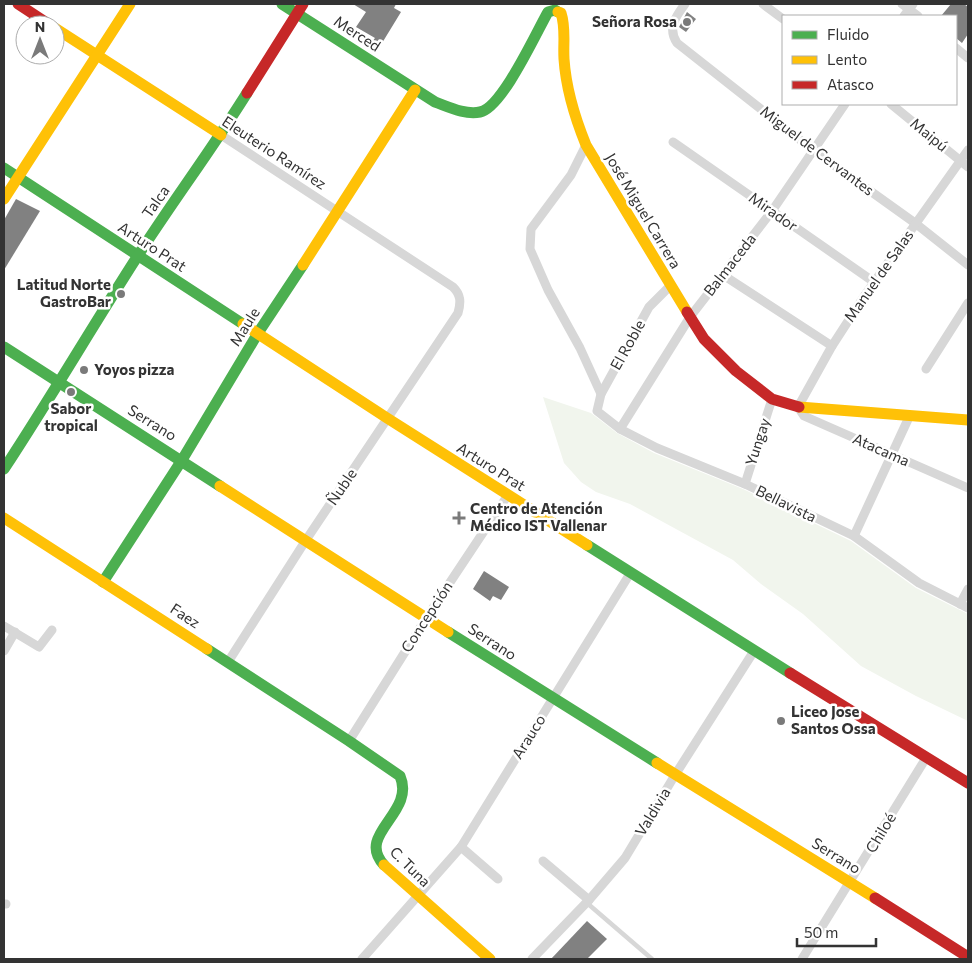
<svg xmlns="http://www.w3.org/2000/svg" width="972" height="963" font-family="Commissioner,sans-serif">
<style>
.green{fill:#f1f5ed}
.building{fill:#818181}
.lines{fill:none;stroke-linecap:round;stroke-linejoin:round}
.lane{stroke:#d7d7d7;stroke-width:4.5}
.street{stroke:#d7d7d7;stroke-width:9}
.fast{stroke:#4caf50;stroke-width:11}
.slow{stroke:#ffc107;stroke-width:11}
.jam{stroke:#c62828;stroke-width:11}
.poi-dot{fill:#7a7a7a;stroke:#fff;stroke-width:2}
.labels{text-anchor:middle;stroke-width:5;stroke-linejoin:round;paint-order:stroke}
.poi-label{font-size:15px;font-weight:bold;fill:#333;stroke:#fff;text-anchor:start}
.street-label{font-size:15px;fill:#333;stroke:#fff}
</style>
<rect width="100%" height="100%" fill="#fff"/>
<polygon class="green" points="543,397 591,413 617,433 654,453 743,489 851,541 916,588 968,614 968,721 916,696 861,666 803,614 761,584 733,560 630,504 596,492 581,482 564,463"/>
<g class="building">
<polygon points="353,4 396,4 394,8 401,12 379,48 371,43 375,38 356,27 366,12"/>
<polygon points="951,4 964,4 968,7 968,34 962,43 956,38 956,16 941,16"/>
<polygon points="687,12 696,19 686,32 679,27"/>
<polygon points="16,199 40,211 4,270 4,220"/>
<polygon points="484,571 509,587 501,600 493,596 490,601 473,589"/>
<polygon points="587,921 607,939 587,959 551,959"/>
</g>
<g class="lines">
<polyline class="lane" points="587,903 652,959"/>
<g class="street">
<path d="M 685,4 C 676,16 667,28 677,43 L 813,150 L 915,223 L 968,265"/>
<polyline points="763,4 783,19"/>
<polyline points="902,4 918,16"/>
<polyline points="904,16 913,4"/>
<polyline points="956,48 968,58"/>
<polyline points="891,104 968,167"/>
<path d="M 221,135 L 453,287 C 461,295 461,302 458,313 L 306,540 L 228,662"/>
<polyline points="673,142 874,282"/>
<polyline points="586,145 571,175 531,229 530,249 548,290 580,348 601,394"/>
<polyline points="968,150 865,295 832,346 798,407 804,416 968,488"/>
<polyline points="723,275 832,346"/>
<polyline points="670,286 649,307 601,394 597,411 620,429 657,448 745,484 854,536 919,583 968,608"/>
<polyline points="926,369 968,303"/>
<polyline points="620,429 690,317 772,211 845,104"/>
<polyline points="745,484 772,399"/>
<polyline points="854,536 910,415"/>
<polyline points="960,604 968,589"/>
<polyline points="4,626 39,647 52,630"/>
<polyline points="4,651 15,632"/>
<polyline points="349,741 427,617 508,495"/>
<polyline points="461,847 498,879"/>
<polyline points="543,861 589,900"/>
<polyline points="4,904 6,904"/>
<polyline points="362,959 461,847 631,572"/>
<polyline points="532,959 589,900 625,858 675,775 754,651"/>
<polyline points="802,959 926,758"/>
</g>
<g class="fast">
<path d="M 282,4 L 435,102 C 449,107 465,115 480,112 C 502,108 536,33 548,12 L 555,10 L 558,12"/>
<polyline points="4,168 243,324"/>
<polyline points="4,347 220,486"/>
<path d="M 4,469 C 50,399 92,327 137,257 C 173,201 212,149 247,93"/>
<polyline points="587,545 790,673"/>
<polyline points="103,582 182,460 258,333 303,265"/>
<polyline points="448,632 657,763"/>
<path d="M 207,649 L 349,741 L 400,776 C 416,813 355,834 384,865"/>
</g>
<g class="slow">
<path d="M 558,12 L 561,13 C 566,28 563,43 564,59 C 566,89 575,118 586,145 L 687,312"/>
<polyline points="55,28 221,135"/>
<polyline points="4,199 130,4"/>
<polyline points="303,265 415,90"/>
<polyline points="243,324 387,418 587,545"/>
<polyline points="799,407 968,420"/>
<polyline points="220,486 448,632"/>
<polyline points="4,518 207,649"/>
<polyline points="657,763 875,898"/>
<polyline points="384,865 490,959"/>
</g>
<g class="jam">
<polyline points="18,4 50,25"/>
<polyline points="247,93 303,4"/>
<polyline points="687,312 704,339 736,371 772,399 799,407"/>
<polyline points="790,673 968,783"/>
<polyline points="875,898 968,957"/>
</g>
</g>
<g class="poi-dot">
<circle cx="687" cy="22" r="5"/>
<circle cx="121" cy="294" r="5"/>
<circle cx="84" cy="370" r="5"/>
<circle cx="71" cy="392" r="5"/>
<path d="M456.5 510.5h5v5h5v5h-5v5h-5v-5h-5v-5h5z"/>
<circle cx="781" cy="721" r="5"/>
</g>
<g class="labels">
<g class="poi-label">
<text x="677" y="27" text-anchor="end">Señora Rosa</text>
<text x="111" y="290" text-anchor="end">Latitud Norte<tspan x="111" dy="17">GastroBar</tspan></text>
<text x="94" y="375">Yoyos pizza</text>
<text x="71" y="414" text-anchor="middle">Sabor<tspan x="71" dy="17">tropical</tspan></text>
<text x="470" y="514">Centro de Atención<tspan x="470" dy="17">Médico IST Vallenar</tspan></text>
<text x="791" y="717">Liceo Jose<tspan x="791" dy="17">Santos Ossa</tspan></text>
</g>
<g class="street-label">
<text transform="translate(357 34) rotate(33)" y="5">Merced</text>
<text transform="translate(929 135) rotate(39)" y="5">Maipú</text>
<text transform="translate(817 151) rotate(37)" y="5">Miguel de Cervantes</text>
<text transform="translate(274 153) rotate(33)" y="5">Eleuterio Ramírez</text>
<text transform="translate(156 202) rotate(-55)" y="5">Talca</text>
<text transform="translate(643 211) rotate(59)" y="5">José Miguel Carrera</text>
<text transform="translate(773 212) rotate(35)" y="5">Mirador</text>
<text transform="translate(152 247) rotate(33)" y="5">Arturo Prat</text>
<text transform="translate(730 265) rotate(-52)" y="5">Balmaceda</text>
<text transform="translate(879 276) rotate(-55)" y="5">Manuel de Salas</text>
<text transform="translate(245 327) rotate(-58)" y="5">Maule</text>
<text transform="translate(628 345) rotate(-61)" y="5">El Roble</text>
<text transform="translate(152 423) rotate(32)" y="5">Serrano</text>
<text transform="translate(758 442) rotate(-72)" y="5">Yungay</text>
<text transform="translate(881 450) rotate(24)" y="5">Atacama</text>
<text transform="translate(491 467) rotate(32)" y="5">Arturo Prat</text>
<text transform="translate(342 487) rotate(-56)" y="5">Ñuble</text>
<text transform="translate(786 504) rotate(26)" y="5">Bellavista</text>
<text transform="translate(185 616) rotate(33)" y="5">Faez</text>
<text transform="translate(427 617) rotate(-57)" y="5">Concepción</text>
<text transform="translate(492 642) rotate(33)" y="5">Serrano</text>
<text transform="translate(529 737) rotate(-58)" y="5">Arauco</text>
<text transform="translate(653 812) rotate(-59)" y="5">Valdivia</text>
<text transform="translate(881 833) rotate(-59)" y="5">Chiloé</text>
<text transform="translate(836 856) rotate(32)" y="5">Serrano</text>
<text transform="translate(410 867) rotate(45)" y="5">C. Tuna</text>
</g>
</g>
<rect width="972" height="963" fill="none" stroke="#333333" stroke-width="10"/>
<rect x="782" y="15" width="175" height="90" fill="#ffffff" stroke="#adadad"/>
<rect x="792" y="31" width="25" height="8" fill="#4caf50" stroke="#adadad"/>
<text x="827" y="40" font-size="15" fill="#333333">Fluido</text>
<rect x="792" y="56" width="25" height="8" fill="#ffc107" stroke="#adadad"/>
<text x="827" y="65" font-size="15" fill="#333333">Lento</text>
<rect x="792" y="81" width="25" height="8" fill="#c62828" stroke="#adadad"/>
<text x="827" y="90" font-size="15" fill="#333333">Atasco</text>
<g transform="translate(40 40)"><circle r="24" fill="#ffffff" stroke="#adadad"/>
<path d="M0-4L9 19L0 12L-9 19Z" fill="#7a7a7a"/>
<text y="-8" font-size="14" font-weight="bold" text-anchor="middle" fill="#333333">N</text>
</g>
<path d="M797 938v8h79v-8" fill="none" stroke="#333333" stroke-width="2.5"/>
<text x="804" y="938" font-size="15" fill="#333333" stroke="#ffffff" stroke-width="4" paint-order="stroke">50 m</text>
</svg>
